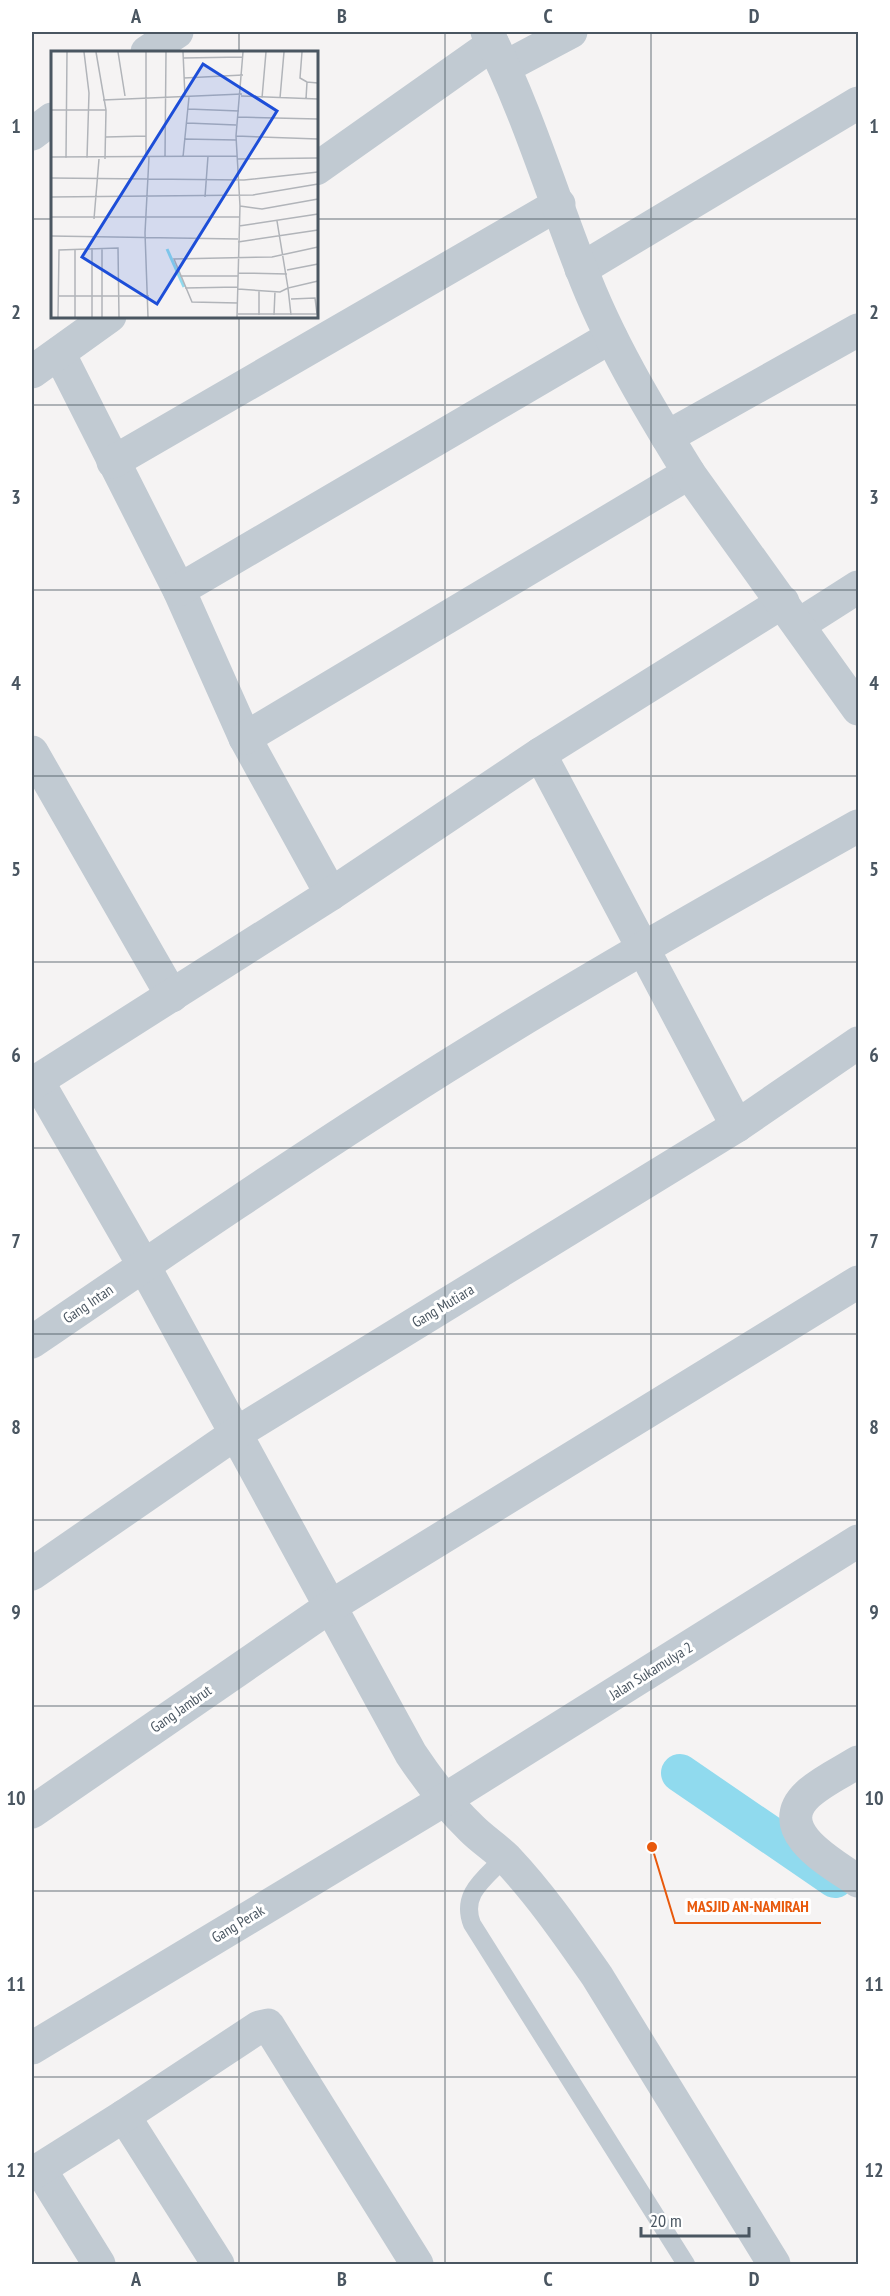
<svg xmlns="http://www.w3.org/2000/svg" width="890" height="2296" font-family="'PT Sans Narrow',sans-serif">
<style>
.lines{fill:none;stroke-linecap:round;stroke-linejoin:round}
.canal{stroke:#90daee;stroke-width:38}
.service{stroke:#c1cad2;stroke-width:18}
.minor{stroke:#c1cad2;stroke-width:33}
.tertiary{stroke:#c1cad2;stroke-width:33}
.grid{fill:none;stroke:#4a5661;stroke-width:1.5;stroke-opacity:0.55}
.labels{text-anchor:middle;stroke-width:6;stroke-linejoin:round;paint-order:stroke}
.street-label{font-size:15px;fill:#4a5661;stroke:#fff}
.inset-river{fill:none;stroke:#90daee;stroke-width:3}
.inset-road{fill:none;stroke:#b1b4b9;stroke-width:1.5}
.view{fill:#1d4ed8;fill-opacity:0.15;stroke:#1d4ed8;stroke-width:3}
.inset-edge{fill:none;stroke:#4a5661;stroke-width:3}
.leader{fill:none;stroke:#e8590c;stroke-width:2}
.callout-dot{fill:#e8590c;stroke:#fff;stroke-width:2}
.callout-label{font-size:16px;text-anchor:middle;font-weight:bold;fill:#e8590c;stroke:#fff;stroke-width:6;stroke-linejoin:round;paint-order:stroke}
.neatline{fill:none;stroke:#4a5661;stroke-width:2}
.grid-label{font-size:20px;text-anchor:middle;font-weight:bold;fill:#4a5661}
</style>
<rect width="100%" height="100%" fill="#f5f3f3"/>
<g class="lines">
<polyline class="canal" points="680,1773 835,1879"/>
<path class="service" d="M 505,1857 C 486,1878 460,1893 472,1924 L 686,2264"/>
<g class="minor">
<polyline points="147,52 177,32"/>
<polyline points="505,67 571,32"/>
<polyline points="32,134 52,119"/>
<polyline points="316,169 493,44"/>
<polyline points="581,269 858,103"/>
<polyline points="59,353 179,590 245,738 331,894"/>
<polyline points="32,372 110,316"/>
<polyline points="667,437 858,330"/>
<polyline points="113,462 559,204"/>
<polyline points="179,590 611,337"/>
<polyline points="800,624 858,587"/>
<polyline points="245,738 689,473"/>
<polyline points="32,752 172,996"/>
<polyline points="540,754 737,1126"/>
<path d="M 37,1080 L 144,1266 L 411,1754 C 429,1781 448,1806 472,1829 C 483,1840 496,1848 507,1859 C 541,1895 569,1936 597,1976 L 774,2264"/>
<polyline points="32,1084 331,894 540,754 783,602"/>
<path d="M 32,1342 C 168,1249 304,1156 444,1068 C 580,983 719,904 858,826"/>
<polyline points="32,1574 235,1434 737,1126 858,1043"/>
<path d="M 858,1762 C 842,1772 822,1781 808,1794 C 769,1830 833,1864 858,1881"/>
<polyline points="32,1812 331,1606 858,1282"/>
<polyline points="32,2048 444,1800 858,1541"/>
<polyline points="124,2116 218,2264"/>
<polyline points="40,2169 99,2264"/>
<polyline points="32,2174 124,2116 259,2027 268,2025 417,2264"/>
</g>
<path class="tertiary" d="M 487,32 C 526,108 550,189 581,268 C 608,340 649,408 689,473 L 858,709"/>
</g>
<path class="grid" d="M 239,32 L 239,52M 445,32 L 445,2264M 651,32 L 651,2264M 32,219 L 52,219M 316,219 L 858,219M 239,316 L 239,2264M 32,405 L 858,405M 32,590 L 858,590M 32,776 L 858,776M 32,962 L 858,962M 32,1148 L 858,1148M 32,1334 L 858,1334M 32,1520 L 858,1520M 32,1706 L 858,1706M 32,1891 L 858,1891M 32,2077 L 858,2077"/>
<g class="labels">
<g class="street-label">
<text transform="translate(88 1304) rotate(-34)" y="5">Gang Intan</text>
<text transform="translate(443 1306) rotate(-31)" y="5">Gang Mutiara</text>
<text transform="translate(651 1671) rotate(-32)" y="5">Jalan Sukamulya 2</text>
<text transform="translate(181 1709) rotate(-35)" y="5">Gang Jambrut</text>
<text transform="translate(238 1924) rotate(-31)" y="5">Gang Perak</text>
</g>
</g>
<g transform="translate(51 51)">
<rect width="267" height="267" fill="#f5f3f3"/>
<path class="inset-river" d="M 116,198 L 133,236"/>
<path class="inset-road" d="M 33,1 L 38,42 L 36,107M 45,1 L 55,59 L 54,108M 67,1 L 74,45M 132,1 L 134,46M 251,1 L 249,27 L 256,31M 132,7 L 192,6M 133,27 L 192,24M 190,45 L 267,48M 211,47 L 215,1M 229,47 L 233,1M 255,48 L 256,31 L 267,32M 52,49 L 191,43M 137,58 L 188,60M 0,59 L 55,59M 186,66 L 267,68M 136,72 L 185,74M 185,85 L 267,88M 55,86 L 95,85M 133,88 L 185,89M 0,106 L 186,105M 95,106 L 95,1M 114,106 L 115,1M 132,106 L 138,46M 15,107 L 16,1M 186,108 L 267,107M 0,127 L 193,129 L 267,121M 0,146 L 202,144 L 267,133M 154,146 L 157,105M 189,155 L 211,158 L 267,148M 0,166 L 189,166M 43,168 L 48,108M 188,175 L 267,163M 0,185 L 187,188M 187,191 L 267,179M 51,197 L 51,266M 24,198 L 24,266M 236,219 L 267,213M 187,222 L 236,223M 129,225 L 187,225M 134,237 L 187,236M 187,238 L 229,241 L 237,237 L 226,170M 7,245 L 98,245M 240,248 L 264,247 L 266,263M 187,252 L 141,251 L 123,208 L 221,206 L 267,196M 187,263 L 267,263M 208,264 L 208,239M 223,264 L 224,240M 240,264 L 237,237 L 267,230M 7,266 L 8,199 L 67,197 L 68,266M 41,266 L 41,197M 97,266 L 94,182 L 98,106M 186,266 L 189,155 L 185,85 L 192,1"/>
<path class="view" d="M 152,13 L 226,60 L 106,253 L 31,206 Z"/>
<rect width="267" height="267" class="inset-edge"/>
</g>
<path class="leader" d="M652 1847L675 1923H821"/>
<circle class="callout-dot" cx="652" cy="1847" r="6"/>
<g class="callout-label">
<text x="748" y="1912">MASJID AN-NAMIRAH</text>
</g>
<rect width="890" height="2296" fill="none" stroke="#ffffff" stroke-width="66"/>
<path d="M641 2227v9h108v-9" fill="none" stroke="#4a5661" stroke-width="3"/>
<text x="650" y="2227" font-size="18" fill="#4a5661" stroke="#ffffff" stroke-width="4.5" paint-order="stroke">20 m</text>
<rect x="33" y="33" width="824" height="2230" class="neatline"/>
<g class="grid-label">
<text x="136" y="23">A</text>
<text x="342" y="23">B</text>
<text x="548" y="23">C</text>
<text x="754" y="23">D</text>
<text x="16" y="133">1</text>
<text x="874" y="133">1</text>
<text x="16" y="319">2</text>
<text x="874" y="319">2</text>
<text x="16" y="504">3</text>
<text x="874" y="504">3</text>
<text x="16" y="690">4</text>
<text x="874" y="690">4</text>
<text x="16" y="876">5</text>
<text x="874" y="876">5</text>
<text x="16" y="1062">6</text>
<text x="874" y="1062">6</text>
<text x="16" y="1248">7</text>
<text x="874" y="1248">7</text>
<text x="16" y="1434">8</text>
<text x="874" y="1434">8</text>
<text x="16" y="1619">9</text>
<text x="874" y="1619">9</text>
<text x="16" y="1805">10</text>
<text x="874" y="1805">10</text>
<text x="16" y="1991">11</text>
<text x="874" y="1991">11</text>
<text x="16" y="2177">12</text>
<text x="874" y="2177">12</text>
<text x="136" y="2286">A</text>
<text x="342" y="2286">B</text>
<text x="548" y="2286">C</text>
<text x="754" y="2286">D</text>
</g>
</svg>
